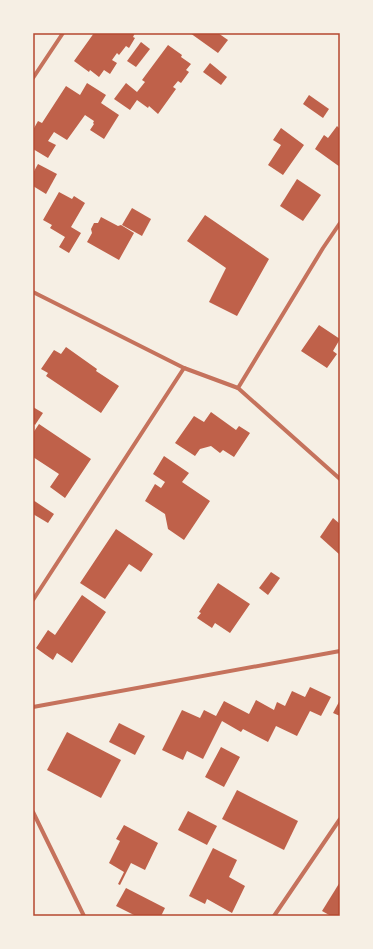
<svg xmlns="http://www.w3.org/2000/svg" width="373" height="949" font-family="'Work Sans',sans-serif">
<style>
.building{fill:#bf614a}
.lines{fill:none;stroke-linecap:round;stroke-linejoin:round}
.minor{stroke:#c5725c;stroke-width:4}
.neatline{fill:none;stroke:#b5482f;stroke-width:1.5}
</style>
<rect width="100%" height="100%" fill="#f6efe4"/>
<g class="building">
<polygon points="94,33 135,33 133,37 135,38 129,48 126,46 119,55 117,53 112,60 117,63 110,74 104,70 99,77 90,70 89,72 74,61"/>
<polygon points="190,33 218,33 228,40 218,53"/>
<polygon points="141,42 150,49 136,67 127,61"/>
<polygon points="168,45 182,55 181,57 191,64 186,70 189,72 181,83 178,81 173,87 176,89 158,114 149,106 148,108 137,100 130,110 114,99 126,83 137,92 145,82 142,80"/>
<polygon points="210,63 227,77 221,85 203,72"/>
<polygon points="87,83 106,95 101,103 119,115 104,139 90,130 94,124 93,123 94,121 85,115 67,140 54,132 48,141 56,145 48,158 33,149 33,130 38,121 42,123 66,86 80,95"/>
<polygon points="309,95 329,109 323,118 303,104"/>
<polygon points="337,126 340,129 340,167 315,149 324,135 328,138"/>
<polygon points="281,128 304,145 283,175 268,165 281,145 273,140"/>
<polygon points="38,164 57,174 46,194 33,186 33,173"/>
<polygon points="297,179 321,195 303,221 280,206"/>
<polygon points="59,192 72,199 74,196 85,203 71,227 81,233 69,253 59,247 65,237 50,228 52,225 43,220"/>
<polygon points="132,208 151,219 142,236 122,225"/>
<polygon points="205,215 269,259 237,316 209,302 226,268 187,241"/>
<polygon points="101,217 118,226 121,225 134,233 119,260 87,242 92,233 91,229 94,223 98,223"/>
<polygon points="319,325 340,339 333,351 337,354 327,368 301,351"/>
<polygon points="66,347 97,369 96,371 119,386 101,413 46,376 48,373 41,369 54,350 61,354"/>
<polygon points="33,407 43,413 35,425 33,423"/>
<polygon points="211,412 236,430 239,426 250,433 234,457 223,450 220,453 211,446 200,449 195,456 175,443 194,416 204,422"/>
<polygon points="39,424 91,459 65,498 50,487 59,474 33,457 33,433"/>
<polygon points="164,456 189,473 182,482 210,501 184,540 168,529 165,514 145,501 155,484 161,488 165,482 153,474"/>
<polygon points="33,500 54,514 48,523 33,514"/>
<polygon points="333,518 340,524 340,555 320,537"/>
<polygon points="116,529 153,554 141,572 129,564 105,599 80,583"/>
<polygon points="271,572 280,578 268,595 259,588"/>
<polygon points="218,583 250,604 230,633 215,623 212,628 197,618 201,613 199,612"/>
<polygon points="82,595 106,612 72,663 57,653 53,660 36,648 48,630 55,635"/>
<polygon points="310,687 331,697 321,716 310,711 297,736 276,726 268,742 243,729 241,732 222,721 203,759 187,751 183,760 162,750 182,710 200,718 204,710 216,716 224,701 249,714 256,700 274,710 277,702 285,706 292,691 305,697"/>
<polygon points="340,700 340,716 333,713"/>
<polygon points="119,723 145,736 135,755 109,742"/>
<polygon points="67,732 121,760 101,798 47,770"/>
<polygon points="221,747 240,757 224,787 205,777"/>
<polygon points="237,790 298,821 284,850 222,819"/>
<polygon points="188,811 217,826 207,845 178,830"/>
<polygon points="124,825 158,843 145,870 131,863 120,885 118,884 124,872 109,863 120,841 116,839"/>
<polygon points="213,848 237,860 229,877 245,886 232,913 207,899 205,904 189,896"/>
<polygon points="340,882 340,916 331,916 322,911"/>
<polygon points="126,888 165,908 161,916 136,916 116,906"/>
</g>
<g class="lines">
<g class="minor">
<polyline points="33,78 63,33"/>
<polyline points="33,292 184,368 238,388 340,479"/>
<polyline points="238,388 323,248 340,223"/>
<polyline points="33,600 184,368"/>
<polyline points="33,707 340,651"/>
<polyline points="33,812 84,916"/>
<polyline points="274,916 340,819"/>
</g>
</g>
<rect width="373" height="949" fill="none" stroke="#f6efe4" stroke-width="68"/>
<rect x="34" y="34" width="305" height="881" class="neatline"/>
</svg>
